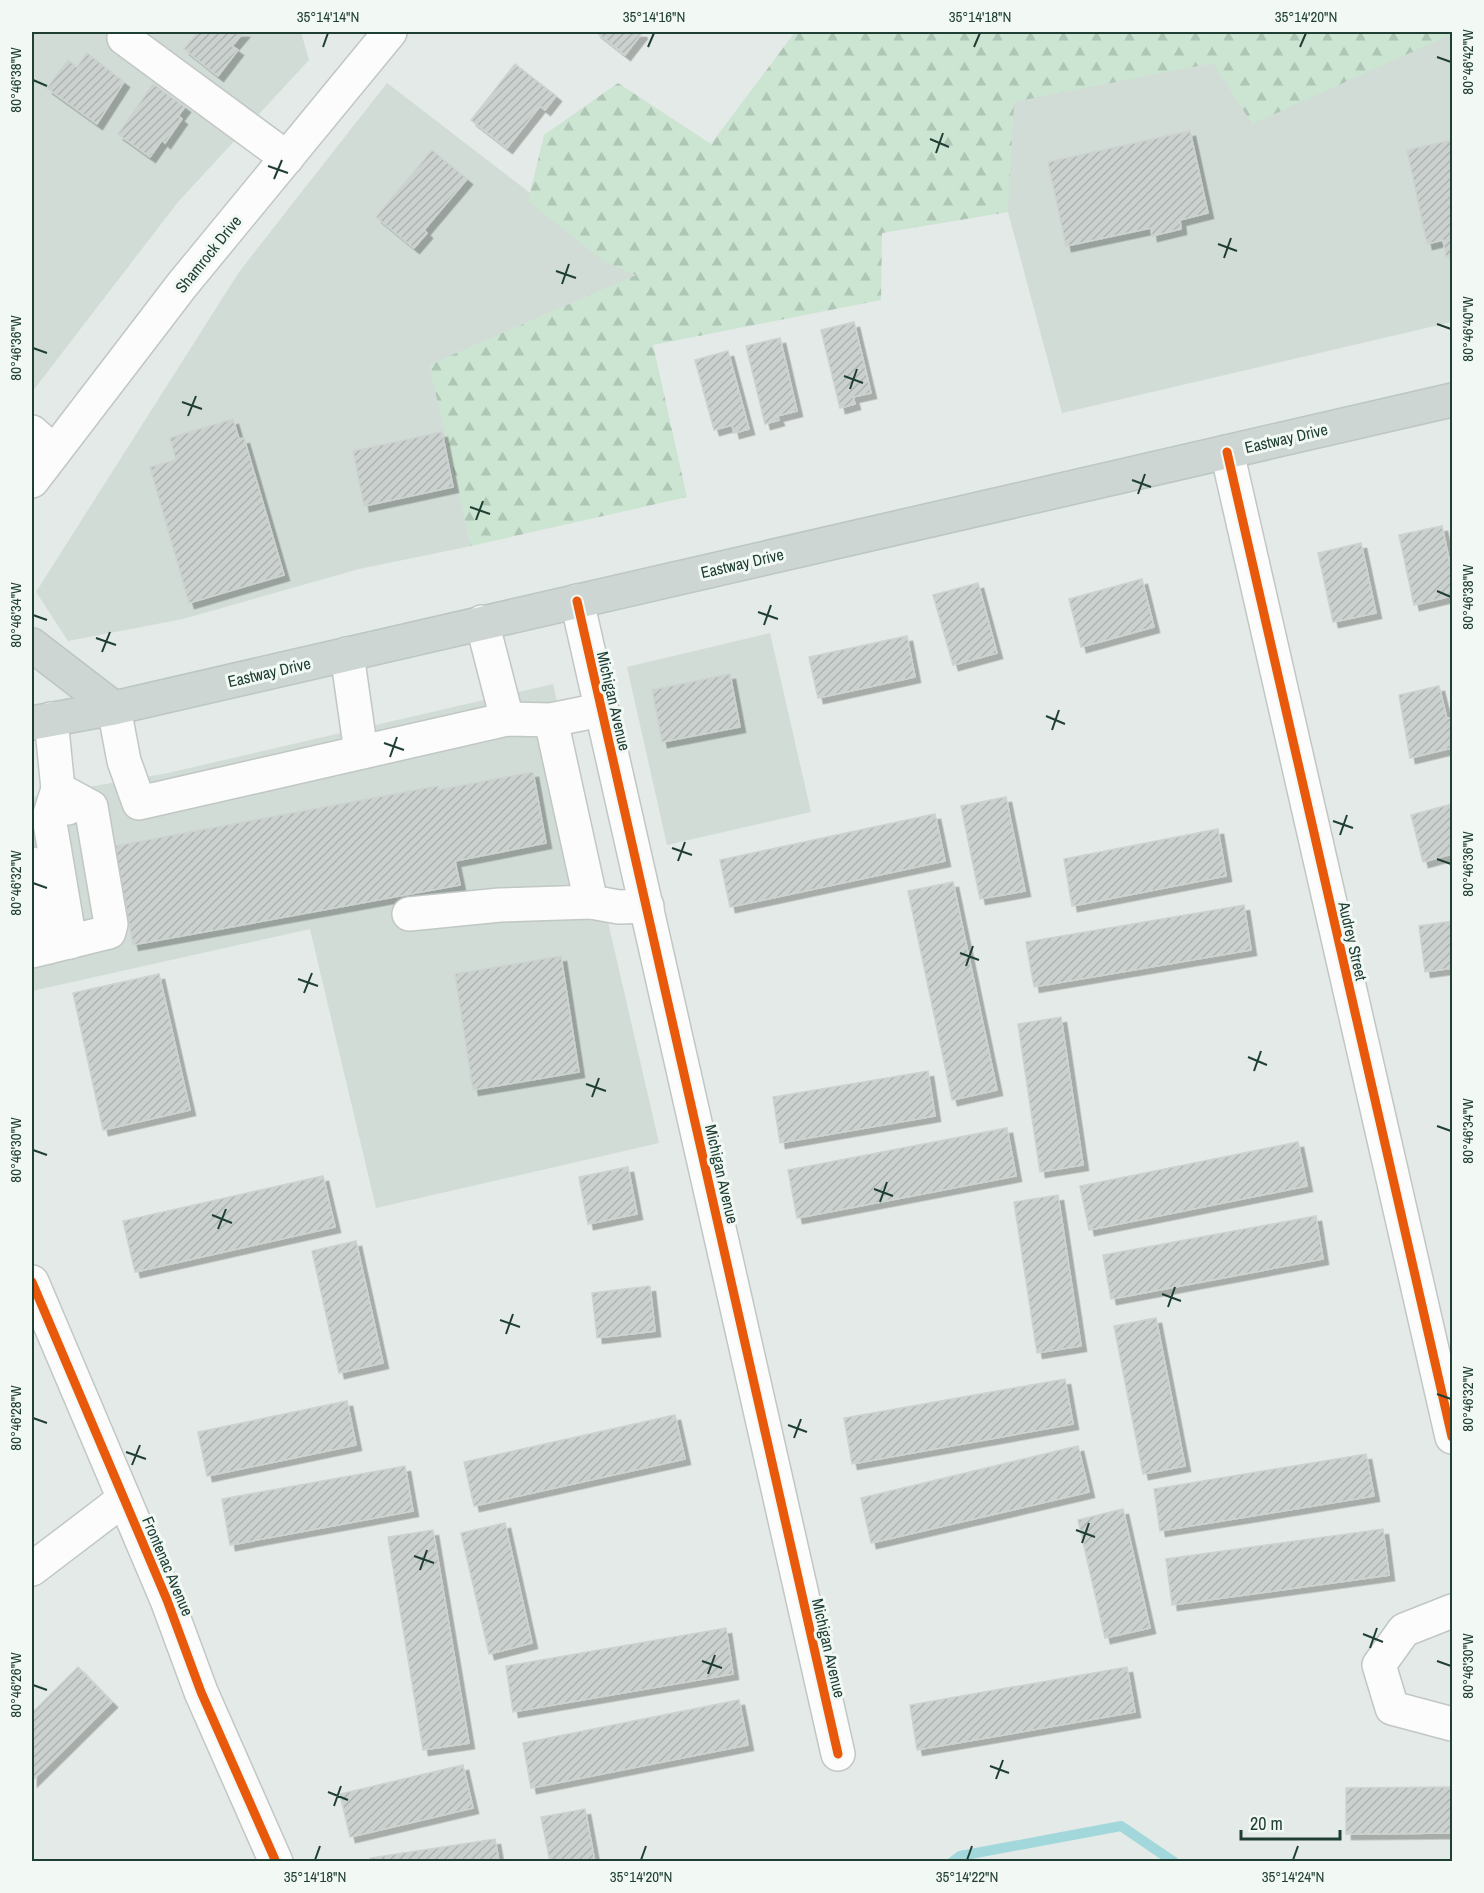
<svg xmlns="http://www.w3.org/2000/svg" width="1484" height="1893" font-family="'Archivo Narrow',sans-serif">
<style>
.built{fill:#d1dcd6}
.forest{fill:url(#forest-firs)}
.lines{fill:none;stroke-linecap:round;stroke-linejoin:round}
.stream{stroke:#a2d8db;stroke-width:10}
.building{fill:url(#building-hatch);stroke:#cdd3d0;stroke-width:1.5;filter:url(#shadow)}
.minor-casing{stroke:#c1c7c4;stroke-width:36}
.major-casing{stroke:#bcc6c2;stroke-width:36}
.minor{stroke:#fbfcfb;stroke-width:33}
.major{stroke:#cdd6d3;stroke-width:33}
.cycleway-casing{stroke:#f2f9f5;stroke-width:13}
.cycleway{stroke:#e8590c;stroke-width:9}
.ticks{fill:none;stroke:#203f34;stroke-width:2}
.labels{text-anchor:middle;stroke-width:6;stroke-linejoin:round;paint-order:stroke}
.street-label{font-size:16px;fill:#203f34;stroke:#f2f9f5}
.neatline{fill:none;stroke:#203f34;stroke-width:2}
.ticks-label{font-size:15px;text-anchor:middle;fill:#203f34}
</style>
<defs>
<pattern id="forest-firs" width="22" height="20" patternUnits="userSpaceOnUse" patternTransform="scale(1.5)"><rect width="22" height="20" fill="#cce4d2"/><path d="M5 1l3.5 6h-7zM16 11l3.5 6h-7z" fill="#afc5b5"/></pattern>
<pattern id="building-hatch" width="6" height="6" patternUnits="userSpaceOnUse" patternTransform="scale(1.5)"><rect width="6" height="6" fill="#cbd1ce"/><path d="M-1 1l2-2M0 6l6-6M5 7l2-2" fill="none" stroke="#aeb4b2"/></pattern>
<filter id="shadow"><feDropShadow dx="5.5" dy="5.5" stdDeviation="0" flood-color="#0004"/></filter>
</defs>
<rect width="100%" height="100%" fill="#e4eae7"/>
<g class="built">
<polygon points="32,32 301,32 309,60 178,202 32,392"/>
<polygon points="1185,32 1452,32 1452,322 1062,413 982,115"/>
<polygon points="387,83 637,275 430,365 471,546 359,569 183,619 68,641 36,592 239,272"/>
<polygon points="770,633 811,812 667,845 627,667"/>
<polygon points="553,684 659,1143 376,1208 310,929 32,991 32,797 168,773"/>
</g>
<polygon class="forest" points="795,32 1452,32 1452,34 1252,124 1213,63 1014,102 1008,212 882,233 881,300 653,345 687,497 471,546 429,365 636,275 603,261 528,201 544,135 618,83 711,144"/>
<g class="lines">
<polyline class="stream" points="952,1862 960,1856 1121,1826 1174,1862"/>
</g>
<g class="building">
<polygon points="198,32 244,32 232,46 238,50 218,76 184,49"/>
<polygon points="596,32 641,32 642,33 625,55"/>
<polygon points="87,53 124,82 97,124 47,88 68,60 77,67"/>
<polygon points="515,64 556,96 545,110 540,106 507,148 471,120"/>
<polygon points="153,84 185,107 178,116 182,119 165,143 162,140 150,157 118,134"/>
<polygon points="1190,131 1208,213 1180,220 1181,229 1152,236 1151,228 1066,246 1048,162"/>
<polygon points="1452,140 1452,256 1446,257 1443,240 1427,244 1407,150"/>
<polygon points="432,150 467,179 424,230 427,233 414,248 376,217"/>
<polygon points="854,322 871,393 853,397 855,404 840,408 821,330"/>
<polygon points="780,338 797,411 777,416 779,420 765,424 746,346"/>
<polygon points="728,351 749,429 734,433 732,425 714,430 695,360"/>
<polygon points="233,419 239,439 244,438 284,575 189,603 150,467 176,460 170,438"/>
<polygon points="442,432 453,487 364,506 353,451"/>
<polygon points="1442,526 1452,574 1452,596 1414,605 1399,535"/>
<polygon points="1361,543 1376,613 1333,622 1318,553"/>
<polygon points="1142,579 1154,627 1081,647 1069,599"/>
<polygon points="978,583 997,653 953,665 933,595"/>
<polygon points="907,636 915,677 818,698 809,657"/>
<polygon points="730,674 740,727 662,742 652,690"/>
<polygon points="1439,686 1447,719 1452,717 1452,748 1410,758 1399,695"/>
<polygon points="533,772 546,843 455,861 460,885 133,945 115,846 438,786 438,790"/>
<polygon points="1006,797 1025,891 980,899 961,806"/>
<polygon points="1452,804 1452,854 1423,862 1411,815"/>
<polygon points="935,814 945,861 730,907 720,860"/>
<polygon points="1218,829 1226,876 1072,906 1064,859"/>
<polygon points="953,882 997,1090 952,1100 908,891"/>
<polygon points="1244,905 1251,950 1034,987 1026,942"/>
<polygon points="1452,921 1452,968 1425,972 1419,926"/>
<polygon points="561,956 579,1072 473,1090 455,974"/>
<polygon points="159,974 190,1110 103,1130 73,993"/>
<polygon points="1061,1017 1083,1165 1040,1172 1018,1024"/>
<polygon points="928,1071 935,1116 780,1143 773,1097"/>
<polygon points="1007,1128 1016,1176 797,1218 788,1170"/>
<polygon points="1298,1142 1307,1186 1089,1230 1080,1186"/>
<polygon points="628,1167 637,1214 588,1224 579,1177"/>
<polygon points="323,1176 335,1227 135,1272 123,1221"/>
<polygon points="1058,1195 1081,1346 1037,1353 1014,1202"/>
<polygon points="1316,1216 1323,1259 1111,1299 1103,1255"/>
<polygon points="356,1241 383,1363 339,1373 312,1251"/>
<polygon points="650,1286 655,1331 597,1338 592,1293"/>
<polygon points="1156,1318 1185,1466 1143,1474 1114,1326"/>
<polygon points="1065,1379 1073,1424 852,1464 844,1418"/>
<polygon points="347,1401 356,1445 207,1476 198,1432"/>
<polygon points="675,1415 685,1459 474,1506 464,1462"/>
<polygon points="1078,1446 1089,1492 871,1543 861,1498"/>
<polygon points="1366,1454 1374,1496 1160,1531 1154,1489"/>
<polygon points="405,1466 413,1511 230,1545 222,1499"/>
<polygon points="1123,1509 1150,1628 1105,1638 1078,1520"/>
<polygon points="505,1523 532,1643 489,1654 461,1533"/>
<polygon points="1383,1529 1389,1575 1172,1605 1166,1559"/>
<polygon points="433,1530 469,1743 423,1750 388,1537"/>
<polygon points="726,1628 733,1674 513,1712 506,1666"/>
<polygon points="78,1667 112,1702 32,1781 32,1713"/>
<polygon points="1127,1667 1135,1712 917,1750 910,1705"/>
<polygon points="739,1700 748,1745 531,1788 523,1743"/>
<polygon points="463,1765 473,1808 350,1837 340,1794"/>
<polygon points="1452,1787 1452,1833 1346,1834 1346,1788"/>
<polygon points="585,1809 595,1862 550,1862 541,1817"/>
<polygon points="495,1839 499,1862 371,1862 370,1858"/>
</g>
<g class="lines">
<g class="minor-casing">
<g id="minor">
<polyline points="130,32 124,38 287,158"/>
<polyline points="32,432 54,452"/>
<polyline points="1227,452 1452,1437"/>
<polyline points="32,481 182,285 390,32"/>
<polyline points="577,601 838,1754"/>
<polyline points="482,622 507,719"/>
<polyline points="347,654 361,752"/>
<polyline points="114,708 124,761 139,803 507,719 551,720 600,710"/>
<polyline points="51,719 58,789 68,808"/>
<polyline points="58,789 49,817 70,942"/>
<polyline points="32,864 48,947"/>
<polyline points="591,902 619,907 647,906"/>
<polyline points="409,914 500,905 591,902 551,720"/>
<polyline points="32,951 109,932 111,924 91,807 58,789"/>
<polyline points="32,1282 167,1600 201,1692 276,1862"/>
<polyline points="32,1569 124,1499"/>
<polyline points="1452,1611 1404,1630 1379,1665 1392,1708 1452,1724"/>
</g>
</g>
<g class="major-casing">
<g id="major">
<polyline points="32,645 114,708"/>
<polyline points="32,723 114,708 1452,400"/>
</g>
</g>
<use href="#minor" class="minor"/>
<use href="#major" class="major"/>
<g class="cycleway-casing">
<g id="cycleway">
<polyline points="1227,452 1452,1437"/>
<polyline points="577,601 838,1754"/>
<polyline points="32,1282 167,1600 201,1692 276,1862"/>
</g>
</g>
<use href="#cycleway" class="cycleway"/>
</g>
<path class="ticks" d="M 323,47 L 328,33M 648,47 L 654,33M 974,47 L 980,33M 1300,47 L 1306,33M 1437,57 L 1451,62M 33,80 L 47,86M 930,139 L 949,147M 936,153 L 943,133M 268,166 L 288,173M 274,179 L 282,160M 1218,244 L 1237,251M 1224,258 L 1231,238M 556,271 L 576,278M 562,284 L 569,264M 1437,324 L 1451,329M 33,348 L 47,353M 844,376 L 863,383M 850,389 L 857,369M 182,402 L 202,409M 188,416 L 196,396M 1132,480 L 1151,487M 1138,494 L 1145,474M 470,507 L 490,514M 476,520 L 483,501M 1437,591 L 1451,597M 758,612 L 778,619M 33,615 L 47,620M 764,625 L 771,605M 96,638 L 116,645M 102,652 L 110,632M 1046,716 L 1065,724M 1052,730 L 1059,710M 384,743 L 404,750M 390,757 L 397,737M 1333,821 L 1353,828M 1340,835 L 1347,815M 672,848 L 692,855M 1437,859 L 1451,864M 678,861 L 685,842M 33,883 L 47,888M 960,953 L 979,960M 966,966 L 973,946M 298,979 L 318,986M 304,993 L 312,973M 1248,1057 L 1267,1065M 1254,1071 L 1261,1051M 586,1084 L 606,1091M 592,1097 L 599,1078M 1437,1126 L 1451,1131M 33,1150 L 47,1155M 874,1189 L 893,1196M 880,1202 L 887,1182M 212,1215 L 232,1223M 218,1229 L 226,1209M 1162,1294 L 1181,1301M 1168,1307 L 1175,1287M 500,1320 L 520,1327M 506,1334 L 513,1314M 1437,1394 L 1451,1399M 33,1418 L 47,1423M 788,1425 L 807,1432M 794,1438 L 801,1419M 126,1452 L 146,1459M 132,1465 L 140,1445M 1076,1530 L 1095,1537M 1082,1543 L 1089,1523M 414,1556 L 434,1563M 420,1570 L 427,1550M 1363,1634 L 1383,1642M 1370,1648 L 1377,1628M 702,1661 L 722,1668M 1437,1661 L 1451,1666M 708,1674 L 715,1655M 33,1685 L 47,1690M 990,1766 L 1009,1773M 996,1779 L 1003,1760M 328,1792 L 348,1800M 334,1806 L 341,1786M 315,1860 L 320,1846M 641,1860 L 646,1846M 967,1860 L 972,1846M 1293,1860 L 1298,1846"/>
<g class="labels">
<g class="street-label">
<text transform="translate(208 254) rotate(-51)" y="6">Shamrock Drive</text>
<text transform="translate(1286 438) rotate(-13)" y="6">Eastway Drive</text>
<text transform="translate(742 563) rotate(-13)" y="6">Eastway Drive</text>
<text transform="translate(269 672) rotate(-13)" y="6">Eastway Drive</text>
<text transform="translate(614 701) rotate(77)" y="6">Michigan Avenue</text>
<text transform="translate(1353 941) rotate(77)" y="6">Audrey Street</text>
<text transform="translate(722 1174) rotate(77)" y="6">Michigan Avenue</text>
<text transform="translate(168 1566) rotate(67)" y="6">Frontenac Avenue</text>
<text transform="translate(829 1648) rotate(77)" y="6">Michigan Avenue</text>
</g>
</g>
<rect width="1484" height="1893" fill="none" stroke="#f2f9f5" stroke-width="66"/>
<path d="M1241 1830v9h99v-9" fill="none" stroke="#203f34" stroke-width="3"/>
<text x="1250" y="1830" font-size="18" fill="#203f34" stroke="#f2f9f5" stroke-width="4.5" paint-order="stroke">20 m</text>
<rect x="33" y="33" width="1418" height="1827" class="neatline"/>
<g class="ticks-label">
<text x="328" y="22">35°14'14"N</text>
<text x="654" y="22">35°14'16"N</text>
<text x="980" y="22">35°14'18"N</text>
<text x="1306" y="22">35°14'20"N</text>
<text transform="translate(1468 62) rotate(-90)" y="5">80°46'42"W</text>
<text transform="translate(16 80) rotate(-90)" y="5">80°46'38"W</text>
<text transform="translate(1468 329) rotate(-90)" y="5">80°46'40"W</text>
<text transform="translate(16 348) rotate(-90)" y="5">80°46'36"W</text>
<text transform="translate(1468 597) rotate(-90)" y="5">80°46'38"W</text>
<text transform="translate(16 615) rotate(-90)" y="5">80°46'34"W</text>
<text transform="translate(1468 864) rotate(-90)" y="5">80°46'36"W</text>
<text transform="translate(16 883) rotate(-90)" y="5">80°46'32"W</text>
<text transform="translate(1468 1131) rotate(-90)" y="5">80°46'34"W</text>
<text transform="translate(16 1150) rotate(-90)" y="5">80°46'30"W</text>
<text transform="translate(1468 1399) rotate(-90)" y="5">80°46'32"W</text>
<text transform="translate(16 1418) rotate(-90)" y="5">80°46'28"W</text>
<text transform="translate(1468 1666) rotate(-90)" y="5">80°46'30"W</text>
<text transform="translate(16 1685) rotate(-90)" y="5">80°46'26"W</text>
<text x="315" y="1882">35°14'18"N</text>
<text x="641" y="1882">35°14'20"N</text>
<text x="967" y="1882">35°14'22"N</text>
<text x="1293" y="1882">35°14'24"N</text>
</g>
</svg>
